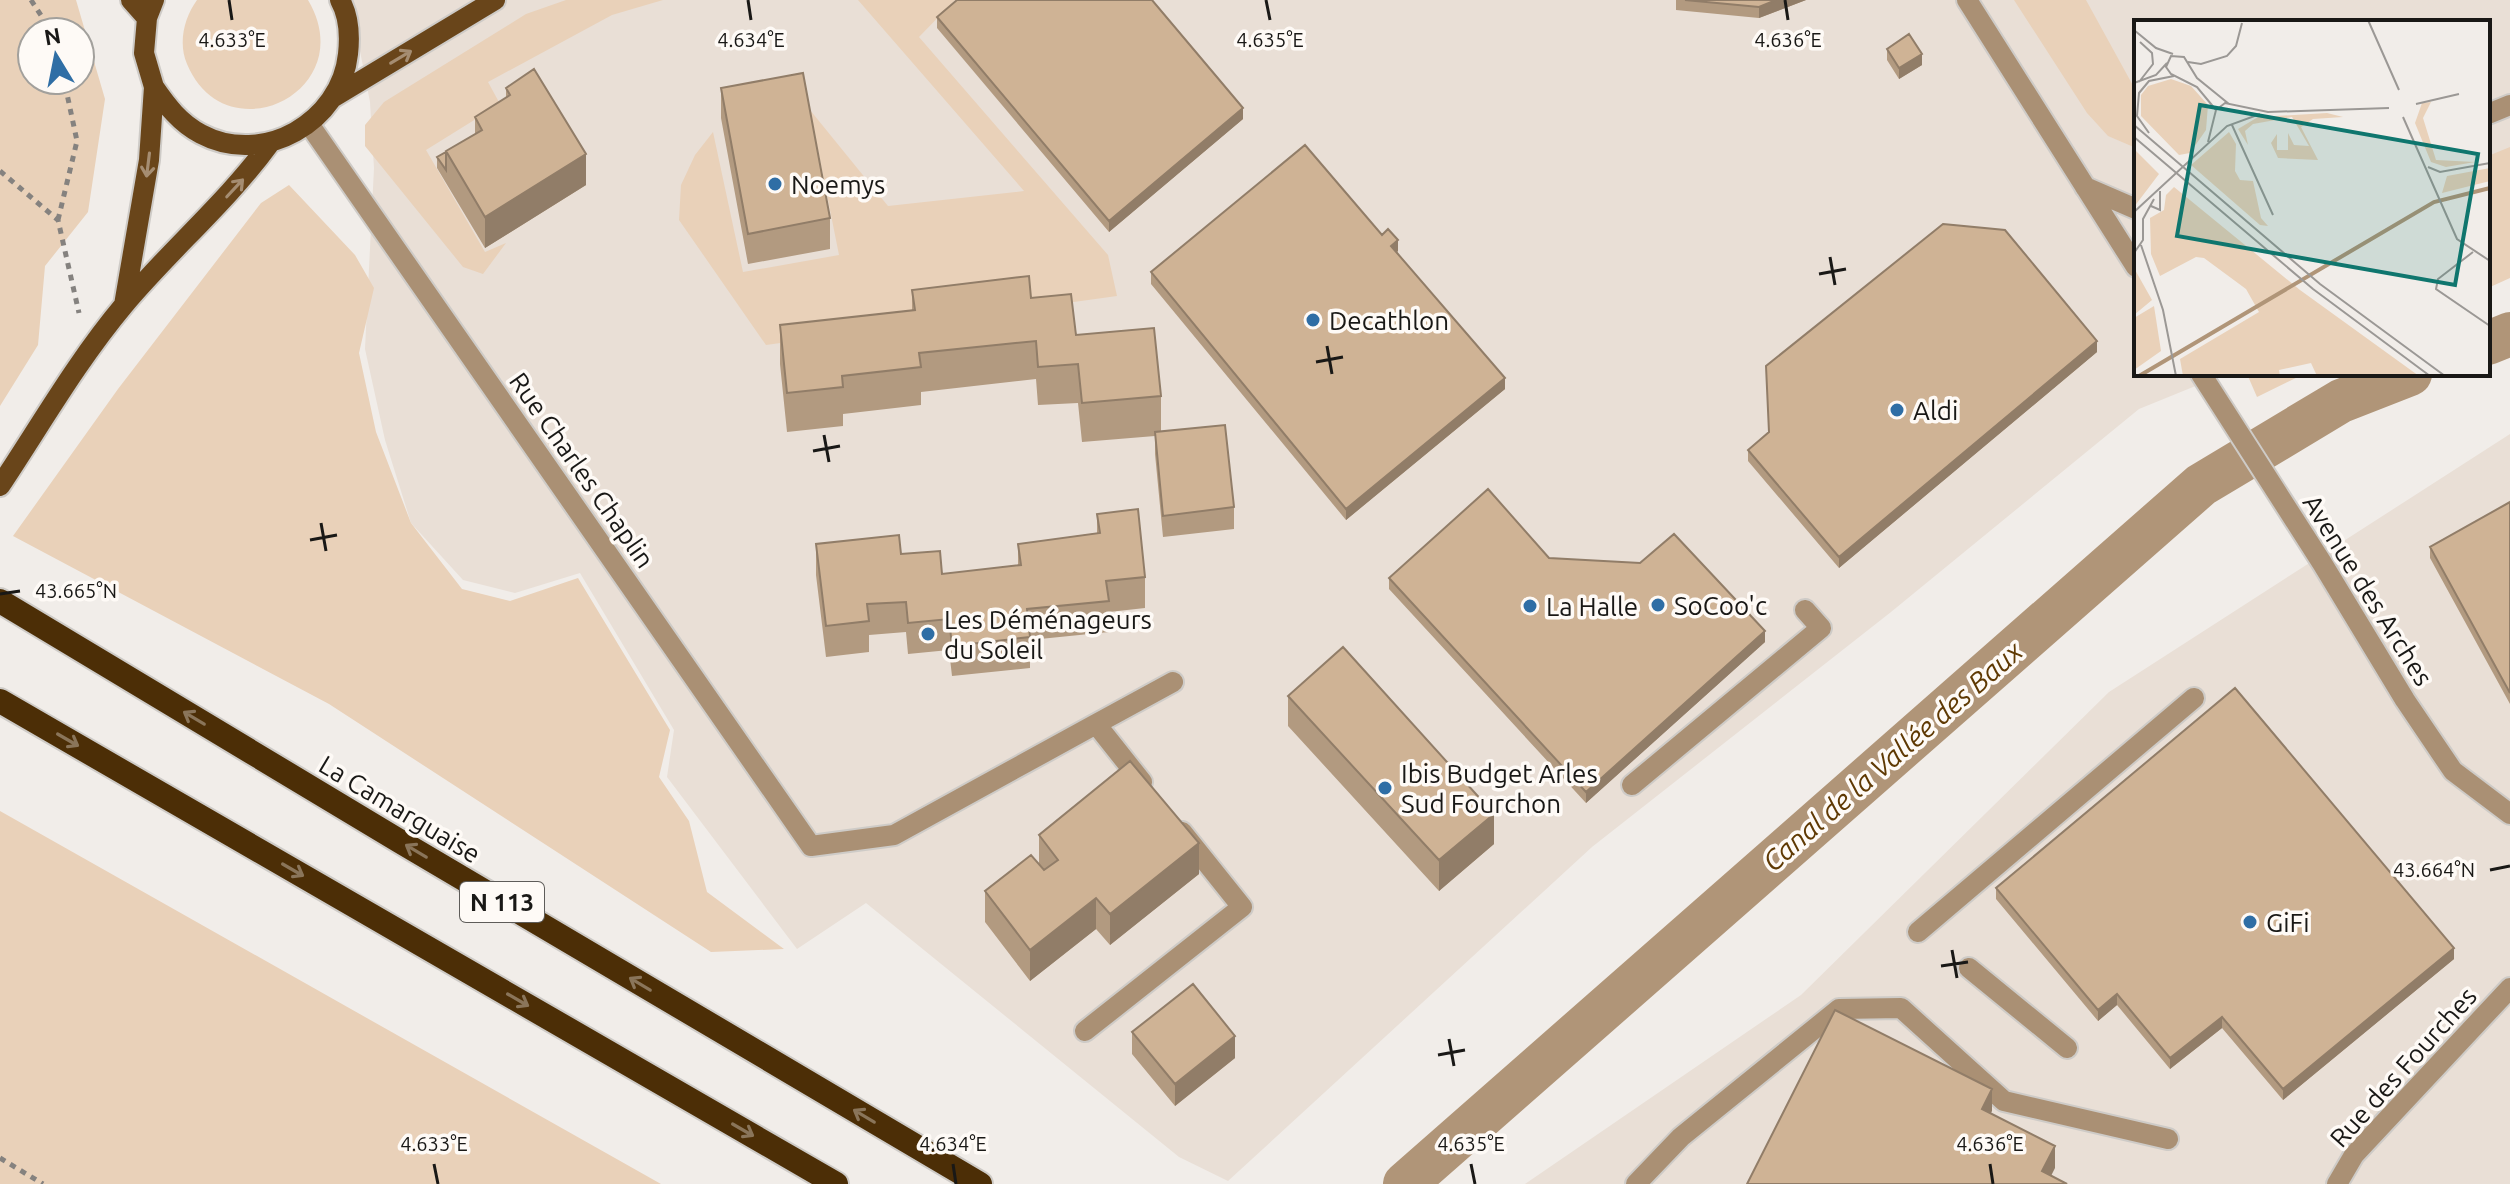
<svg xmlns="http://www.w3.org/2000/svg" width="2510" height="1184" viewBox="0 0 2510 1184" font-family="Ubuntu,sans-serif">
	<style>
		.built { fill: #e9dfd6 }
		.green { fill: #e9d1b9; fill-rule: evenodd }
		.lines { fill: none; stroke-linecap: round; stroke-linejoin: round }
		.canal { stroke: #b09578; stroke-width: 44 }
		.minor-casing { stroke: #cecbc7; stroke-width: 24 }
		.major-casing { stroke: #cecbc7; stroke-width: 24 }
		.highway-casing { stroke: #cecbc7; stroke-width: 28 }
		.path { stroke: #85827f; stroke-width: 5; stroke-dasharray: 6 6; stroke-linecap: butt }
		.minor { stroke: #aa9074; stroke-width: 20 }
		.major { stroke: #69451a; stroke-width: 20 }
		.highway { stroke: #4c2e06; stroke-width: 24 }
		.wall { fill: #b29a80 }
		.shaded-wall { fill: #917d68 }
		.building { fill: #cfb395; stroke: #917d68; stroke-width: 2 }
		.oneway { stroke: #a58d72 }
		.oneway2 { stroke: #8a755a }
		.ticks { fill: none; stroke: #191816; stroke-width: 3 }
		.poi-dot { fill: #2f6ea5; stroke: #fefaf6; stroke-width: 3 }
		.labels { text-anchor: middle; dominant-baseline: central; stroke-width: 7; stroke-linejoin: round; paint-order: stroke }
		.shield { fill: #fefaf6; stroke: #5e5c59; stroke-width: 2 }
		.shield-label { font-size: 24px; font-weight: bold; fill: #191816 }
		.poi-label { font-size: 26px; fill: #191816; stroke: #fefaf6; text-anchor: start }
		.street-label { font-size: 26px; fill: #191816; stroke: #fefaf6 }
		.water-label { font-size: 28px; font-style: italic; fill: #5f3903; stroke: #fefaf6 }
		.inset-river { fill: none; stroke: #b09578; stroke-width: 4 }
		.inset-road { fill: none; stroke: #9b9895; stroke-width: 2 }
		.view { fill: #0f766e; fill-opacity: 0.15; stroke: #0f766e; stroke-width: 4 }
		.inset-edge { fill: none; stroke: #191816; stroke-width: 4 }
		.ticks-label { font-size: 20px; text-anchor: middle; fill: #191816; stroke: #fefaf6; stroke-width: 7; stroke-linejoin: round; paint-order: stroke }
	</style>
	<rect width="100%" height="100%" fill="#f1ede9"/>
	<path class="built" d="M350,0H2510V252L2488,262V22H2136V374H2225L2139,409L1891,612L1592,847L1228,1181L1179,1157L866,903L797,949L667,777L674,730L580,573L515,593L463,580L411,523L385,440L365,349L374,168L370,102Z
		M2510,434V1184H1525L1801,995L2109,692Z"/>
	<path class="green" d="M0,0H76L105,99L88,212L45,266L38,345L0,406ZM32,32H80V80H32Z
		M197,0H308C362,91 226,157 187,64C178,43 184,18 197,0Z
		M566,0H663L612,15L488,82L500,104L426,150L485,252L506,243L483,274L463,267L365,146V125L384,102L526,14Z
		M858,0H955L919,37L1108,255L1117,296L766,345L679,220L681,185L695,155L713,132L743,272L839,255L810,110L888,206L1024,191Z
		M2014,0H2086L2136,91V148L2108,136L2087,113Z
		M2510,147V278L2488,288V156Z
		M289,185L355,255L374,288L359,353L376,432L411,523L462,589L510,601L578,578L670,730L659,777L689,821L707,892L784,949L711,952L329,704L13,536L118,389L261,203Z
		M2247,374H2304L2257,397Z
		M0,811L661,1184H0Z"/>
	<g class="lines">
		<path class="canal" d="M2488,343L2510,334
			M1405,1184L2201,485L2341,401L2410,374"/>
		<defs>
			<path id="minor" d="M1967,0L2136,267
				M2488,114L2510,105
				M309,124L811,846L894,835L1096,724L1142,782
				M2085,187L2136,209
				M2201,374L2322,563L2405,700L2453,771L2510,814
				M1096,724L1173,682
				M1632,785L1821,628L1805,610
				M1918,932L2194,698
				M1969,968L2067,1048
				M1085,1031L1242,907L1182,832
				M1636,1184L1681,1137L1839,1009L1901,1008L2004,1101L2168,1139
				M2337,1184L2354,1155L2510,988"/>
			<path id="major" d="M131,0L147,18
				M154,87C167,106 180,123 201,134C263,167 341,122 348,54C350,36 349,16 340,0
				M334,97L495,0
				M124,305L149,160L154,87L144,53L147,18L154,0
				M0,486C40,426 77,361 124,305C171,249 227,202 270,143"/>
			<path id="highway" d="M0,601L401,842L980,1184
				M0,701L836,1184"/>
		</defs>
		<use href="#minor" class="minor-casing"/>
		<use href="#major" class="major-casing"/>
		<use href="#highway" class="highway-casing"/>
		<path class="path" d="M31,0L52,32
			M0,171L58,220L79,313
			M58,220L77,141L64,80
			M0,1158L43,1184"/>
		<use href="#minor" class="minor"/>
		<use href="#major" class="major"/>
		<use href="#highway" class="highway"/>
	</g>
	<path class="wall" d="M1676,0H1806L1759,18L1676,10Z
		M937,17L1243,119L1109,232L937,28Z
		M1887,49L1922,65L1899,79L1887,60Z
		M506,88L586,185L485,248L437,168V157L475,134V117L506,98Z
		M721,88L830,218V249L748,264L721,118Z
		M1382,235L1398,251L1397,252L1505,389L1346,520L1151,284V272Z
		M912,290L1031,298L1076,335L1161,396V431L1234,507V529L1163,537L1155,454V436L1082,442L1078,403L1038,405L1036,379L921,392V405L843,414V426L787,432L780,364V325L912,310Z
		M2097,352L1839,568L1748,461V450L1769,432L1766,366Z
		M2510,502V704L2430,558V547Z
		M1097,514L1145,577V608L1109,612V632L1030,640V668L952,676L949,650L908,654L906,632L869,635V652L826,657L816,575V544L942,574L1018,565V544L1097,533Z
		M1549,558L1765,642L1586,803L1389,589V578Z
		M1288,696L1494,844L1439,891L1288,726Z
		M1039,835L1199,874L1110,945L1096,929L1030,981L985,922V891L1039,864Z
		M1996,888L2454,959L2283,1100L2222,1028L2170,1069L2117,1005L2098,1021L1996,899Z
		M1132,1032L1235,1058L1175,1106L1132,1054Z"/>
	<path class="shaded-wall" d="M1776,0H1806L1759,18V7Z
		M1922,54V65L1899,79V68Z
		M1243,108V119L1109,232V221Z
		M586,154V185L485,248V217Z
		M1398,240V251L1391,257V246Z
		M2097,341V352L1839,568V557Z
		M1505,378V389L1346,520V509Z
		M1765,631V642L1586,803V792Z
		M1494,814V844L1439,891V860Z
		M1199,843V874L1110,945V914Z
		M1096,898V929L1030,981V950Z
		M2454,948V959L2283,1100V1089Z
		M2117,994V1005L2098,1021V1010Z
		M2222,1017V1028L2170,1069V1058Z
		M1235,1036V1058L1175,1106V1084Z
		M1992,1089V1111L1982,1131V1109Z
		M2055,1146V1168L2047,1184L2042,1171Z"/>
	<path class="building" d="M957,0H1152L1243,108L1109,221L937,17Z
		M1685,0H1776L1759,7Z
		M1909,34L1922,54L1899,68L1887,49Z
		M534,69L586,154L485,217L446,151L482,130L475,117L510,95L506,88Z
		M803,73L830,218L748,234L721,88Z
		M1305,145L1382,235L1388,229L1398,240L1391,246L1505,378L1346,509L1151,272Z
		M446,152V170L437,157Z
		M1943,224L2005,230L2097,341L1839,557L1748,450L1769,432L1766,366Z
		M1029,276L1031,298L1071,294L1076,335L1154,328L1161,396L1082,403L1078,364L1038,367L1036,341L919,353L921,367L842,376L843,387L787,393L780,325L915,310L912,290Z
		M1225,425L1234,507L1163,516L1155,432Z
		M1488,489L1549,558L1640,563L1674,534L1765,631L1586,792L1389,578Z
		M2510,502V693L2430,547Z
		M1138,509L1145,577L1106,581L1109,601L1027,609L1030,637L952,646L949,619L908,623L906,602L867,604L869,621L826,626L816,544L899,535L901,554L940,551L942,574L1021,565L1018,544L1100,533L1097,514Z
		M1343,647L1494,814L1439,860L1288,696Z
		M2235,688L2454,948L2283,1089L2222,1017L2170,1058L2117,994L2098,1010L1996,888Z
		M1130,761L1199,843L1110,914L1096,898L1030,950L985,891L1031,855L1044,870L1058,860L1039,835Z
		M1193,984L1235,1036L1175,1084L1132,1032Z
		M1835,1010L1992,1089L1982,1109L2055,1146L2042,1171L2067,1184H1747Z"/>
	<defs><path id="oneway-shaft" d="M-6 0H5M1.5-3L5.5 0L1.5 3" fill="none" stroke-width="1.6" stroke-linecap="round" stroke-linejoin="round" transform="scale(2)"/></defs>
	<g class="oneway">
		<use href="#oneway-shaft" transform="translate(401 57) rotate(-31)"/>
		<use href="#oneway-shaft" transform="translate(148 165) rotate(97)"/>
		<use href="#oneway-shaft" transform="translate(235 188) rotate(-47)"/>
	</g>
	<g class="oneway2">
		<use href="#oneway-shaft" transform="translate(194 718) rotate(-149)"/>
		<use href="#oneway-shaft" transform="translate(68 740) rotate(30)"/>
		<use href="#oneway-shaft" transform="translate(416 851) rotate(-149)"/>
		<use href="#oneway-shaft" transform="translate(293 870) rotate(30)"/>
		<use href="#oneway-shaft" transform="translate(640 984) rotate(-149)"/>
		<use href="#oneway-shaft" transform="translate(518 1000) rotate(30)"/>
		<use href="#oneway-shaft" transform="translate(864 1116) rotate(-149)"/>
		<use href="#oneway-shaft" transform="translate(743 1130) rotate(30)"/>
	</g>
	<path class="ticks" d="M229,0L232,20M748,0L751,20M1266,0L1270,20M1785,0L1788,20M1830,257L1835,285M1819,274L1846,269M1327,346L1332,374M1316,362L1343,357M824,435L829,462M813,451L840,446M321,523L326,551M310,540L337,535M0,594L20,591M2490,870L2510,866M1952,950L1957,978M1941,966L1968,962M1449,1039L1454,1066M1438,1055L1465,1050M434,1164L438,1184M953,1164L956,1184M1471,1164L1475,1184M1990,1164L1993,1184"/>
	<g class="poi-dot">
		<circle cx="775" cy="184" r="8"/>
		<circle cx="1313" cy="320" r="8"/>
		<circle cx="1897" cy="410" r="8"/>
		<circle cx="1658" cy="605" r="8"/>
		<circle cx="1530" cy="606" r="8"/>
		<circle cx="928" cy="634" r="8"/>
		<circle cx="1385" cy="788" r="8"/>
		<circle cx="2250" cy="922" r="8"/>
	</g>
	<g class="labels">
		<rect class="shield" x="460" y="882" width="84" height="40" rx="6"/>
		<g class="shield-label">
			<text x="502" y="902">N 113</text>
		</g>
		<g class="poi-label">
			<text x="791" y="184">Noemys</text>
			<text x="1329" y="320">Decathlon</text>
			<text x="1913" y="410">Aldi</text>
			<text x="1674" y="605">SoCoo'c</text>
			<text x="1546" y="606">La Halle</text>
			<text x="944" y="619">Les Déménageurs<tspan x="944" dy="30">du Soleil</tspan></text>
			<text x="1401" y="773">Ibis Budget Arles<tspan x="1401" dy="30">Sud Fourchon</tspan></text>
			<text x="2266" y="922">GiFi</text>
		</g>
		<g class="street-label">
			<text transform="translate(582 470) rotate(55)">Rue Charles Chaplin</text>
			<text transform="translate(2368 590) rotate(58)">Avenue des Arches</text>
			<text transform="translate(400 809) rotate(31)">La Camarguaise</text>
			<text transform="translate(2403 1067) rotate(-48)">Rue des Fourches</text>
		</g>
		<g class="water-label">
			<text transform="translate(1892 756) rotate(-41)">Canal de la Vallée des Baux</text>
		</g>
	</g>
	<g transform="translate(2134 20)">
		<rect width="356" height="356" fill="#f1ede9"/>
		<path d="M37,59L57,66L74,85L72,110L56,133L45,135L7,96V75L14,66ZM297,82L289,98L302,140L341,142L312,147L297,142L281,103L288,83ZM193,93L209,97L179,99L167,107L184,140L144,138L137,123L143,114V130H154V113L160,125L175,126L158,97L119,104L111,111L114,125L104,109L124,97ZM95,112L102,124L101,151L106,160L119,161L127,198L134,206L126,205L57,145ZM0,129L25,154L0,187ZM356,148V161L308,173L313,156ZM40,167L166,270L285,356H183L177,343L145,350L146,356H49L46,339L125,292L112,269L70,238L62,237L26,256L17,234L16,198L30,190L32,175ZM0,248L18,280L0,295ZM20,286L27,331L0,350V298Z" fill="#e9d1b9"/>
		<path class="inset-river" d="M5,356L300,182L356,168"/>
		<path class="inset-road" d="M234,0L265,70M0,10L22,28L39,34M54,42L67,44L93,36L102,26L108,3M5,62L19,44L18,33L6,22M0,63L22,55L33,43M282,84L325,74M82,90L63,67L37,54L32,47L37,36L50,37L63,58L95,84M269,97L323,219L356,241M0,105L186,264L311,356M98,105L139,195M15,113L3,96L5,73L15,61L40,56M0,117L179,269L296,356M74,122L82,90L91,83L134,92L255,88M294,147L306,152L356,143M17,186L26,190V171M0,192L93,106L126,94M7,225L29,290L42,356M339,232L304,259L302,269L356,306M0,233L9,220V199L20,179"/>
		<path class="view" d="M66,85L344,134L321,265L43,216Z"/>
		<rect width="356" height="356" class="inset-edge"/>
	</g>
	<g class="ticks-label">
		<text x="232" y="47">4.633°E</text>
		<text x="751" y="47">4.634°E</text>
		<text x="1270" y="47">4.635°E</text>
		<text x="1788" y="47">4.636°E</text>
		<text x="76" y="598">43.665°N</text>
		<text x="2434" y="877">43.664°N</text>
		<text x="434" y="1151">4.633°E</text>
		<text x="953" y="1151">4.634°E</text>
		<text x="1471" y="1151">4.635°E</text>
		<text x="1990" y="1151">4.636°E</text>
	</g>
	<g transform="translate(56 56) rotate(350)"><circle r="38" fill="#fefaf6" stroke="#a2a09c" stroke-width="2"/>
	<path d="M0-6L14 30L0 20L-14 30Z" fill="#2f6ea5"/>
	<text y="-12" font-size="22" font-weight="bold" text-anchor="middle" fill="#191816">N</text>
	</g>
</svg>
